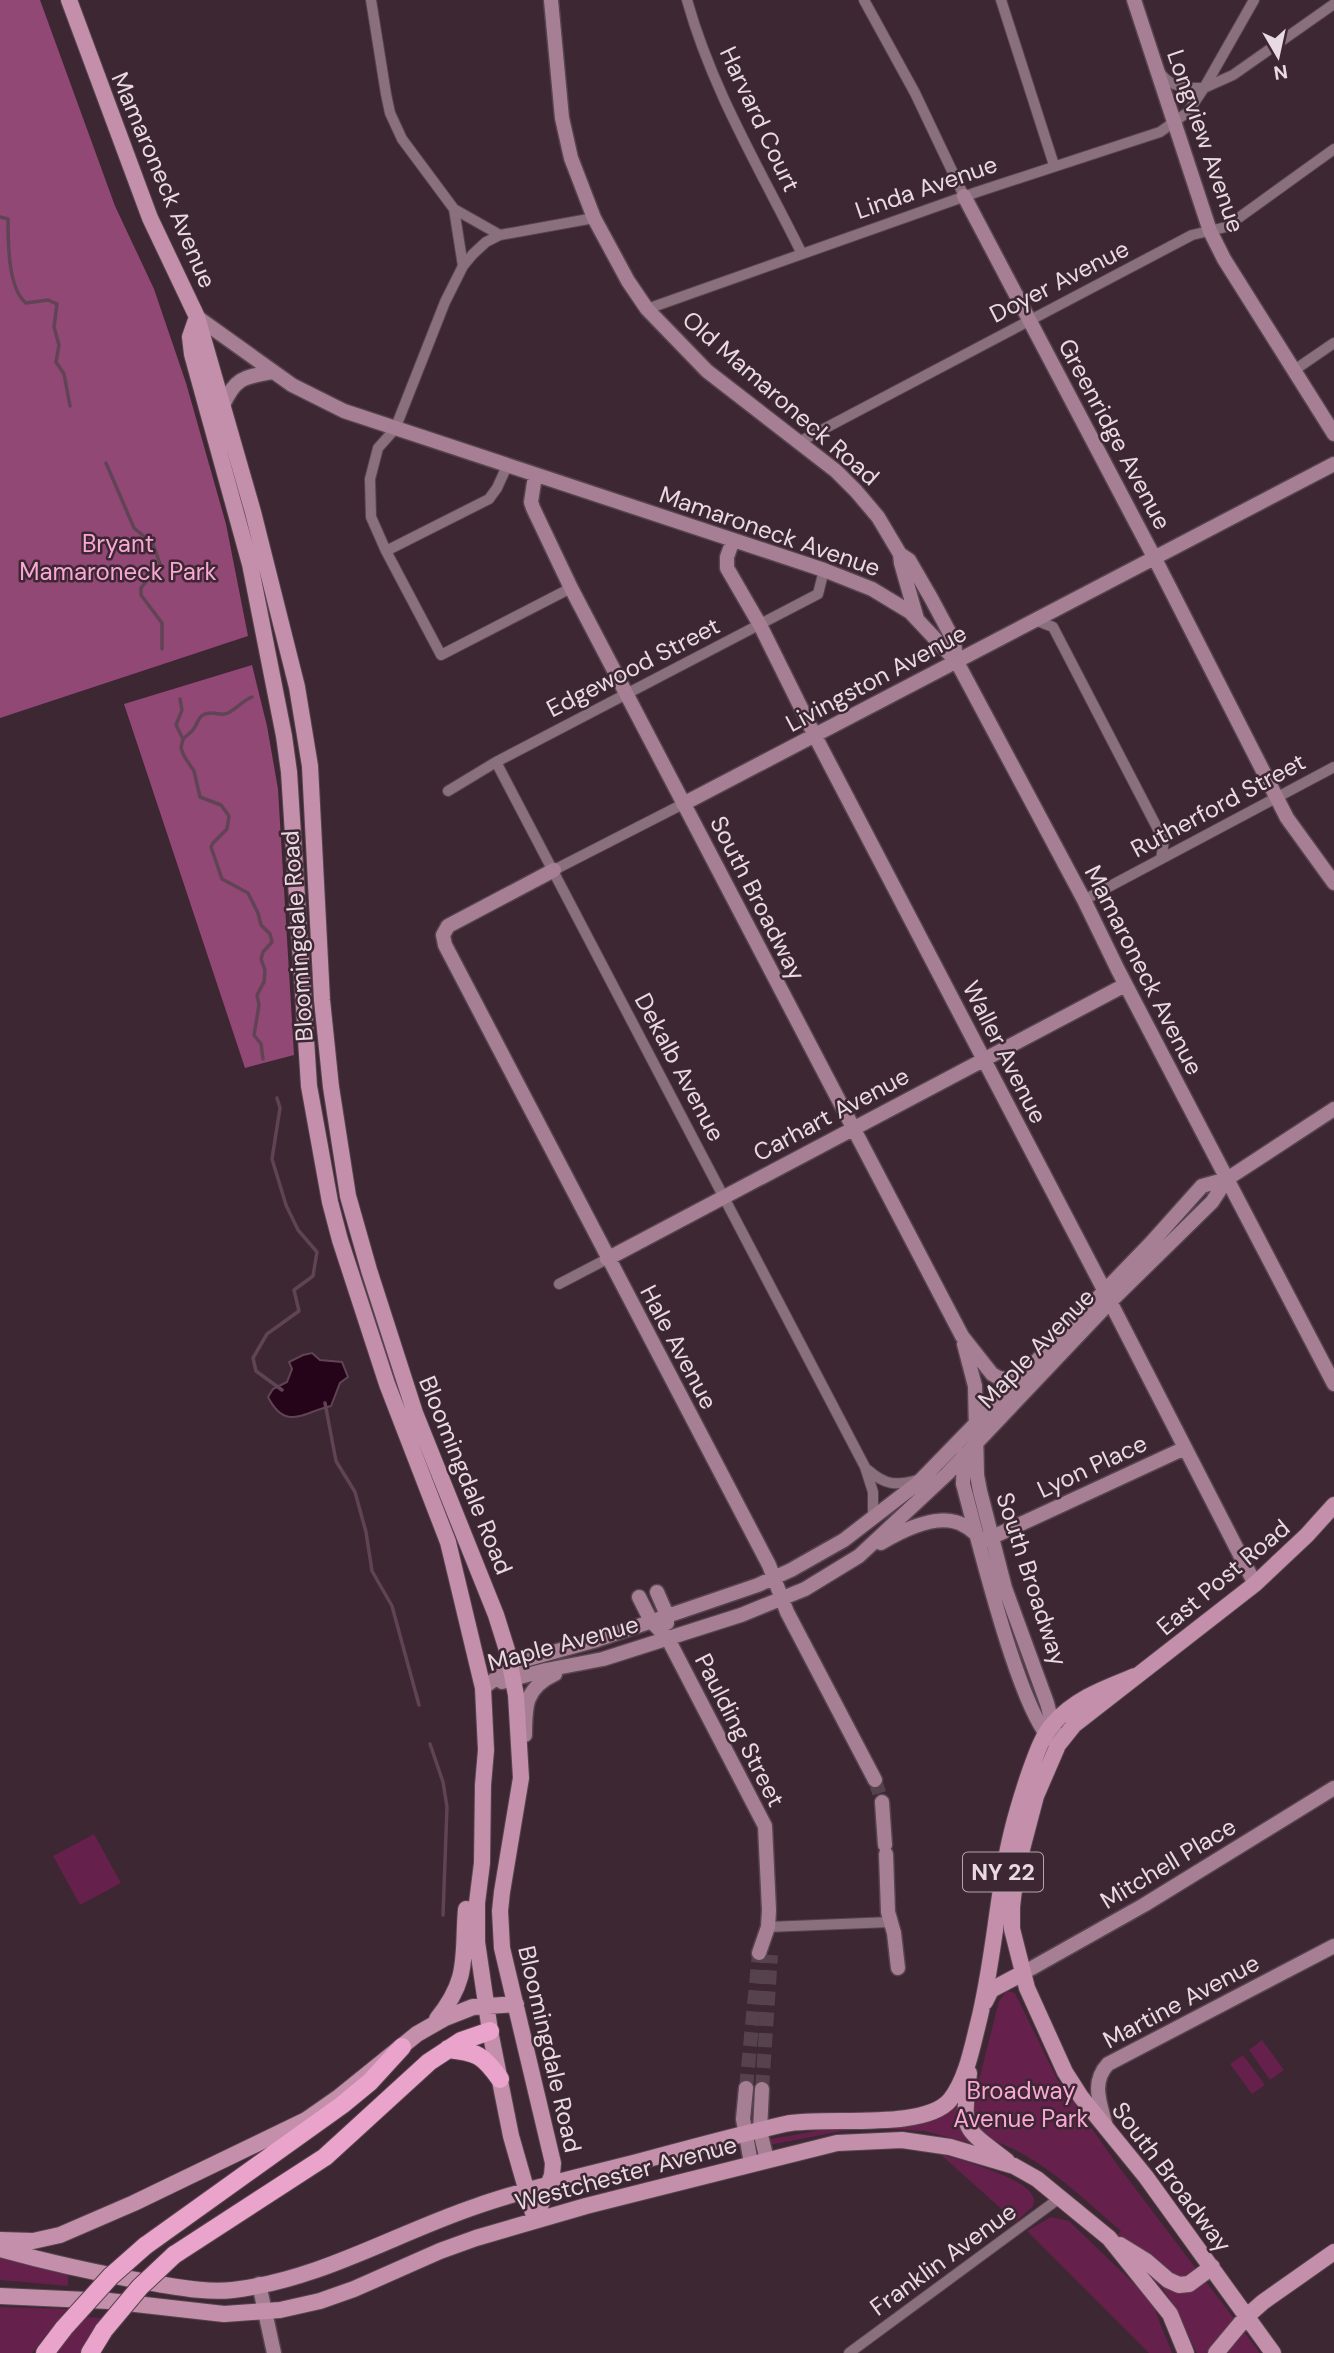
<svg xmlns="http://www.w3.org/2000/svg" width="1334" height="2353" viewBox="0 0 1334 2353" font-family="'DM Sans',sans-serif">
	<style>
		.green { fill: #66204c }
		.forest { fill: #924875 }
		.water { fill: #250319; stroke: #604455; stroke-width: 2 }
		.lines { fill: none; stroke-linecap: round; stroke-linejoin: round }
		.stream { stroke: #604455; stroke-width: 3.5 }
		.secondary-tunnel { stroke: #56424d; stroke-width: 14; stroke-dasharray: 14 7; stroke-linecap: butt }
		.street-casing { stroke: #56444e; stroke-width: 12 }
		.secondary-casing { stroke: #56444e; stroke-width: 17 }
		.primary-casing { stroke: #56444e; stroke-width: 18 }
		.highway-casing { stroke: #56444e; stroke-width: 20 }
		.street { stroke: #8a707d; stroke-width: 10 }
		.secondary { stroke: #a77f94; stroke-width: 14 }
		.primary { stroke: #c48fab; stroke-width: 16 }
		.highway { stroke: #eaa3ca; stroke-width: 18 }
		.highway-bridge-casing { stroke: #56444e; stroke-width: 20; stroke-linecap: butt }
		.highway-bridge { stroke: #eaa3ca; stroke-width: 18 }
		.labels { text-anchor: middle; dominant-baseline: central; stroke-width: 5; stroke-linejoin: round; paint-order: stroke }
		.shield { fill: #3c2733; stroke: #b5a4ad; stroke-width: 2 }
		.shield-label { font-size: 23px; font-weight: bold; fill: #e9dae1 }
		.street-label { font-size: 24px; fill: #e9dae1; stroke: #3c2733 }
		.park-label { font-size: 24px; fill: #fba7d6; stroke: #3c2733 }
	</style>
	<rect width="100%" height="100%" fill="#3c2733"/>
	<path class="green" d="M94,1834L121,1883L80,1905L53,1856Z
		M1007,1991L1015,1993L1057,2079L1119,2167L1260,2353H1197L1174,2305L1163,2289L1111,2241L1121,2231C1080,2196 1040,2155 988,2139L975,2144L924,2131L875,2128L842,2131L769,2145L768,2141L771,2139L838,2127L923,2122L945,2115L957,2101L973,2104L999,2001Z
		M1262,2040L1284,2070L1270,2080L1249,2050Z
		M1243,2055L1265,2085L1252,2094L1230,2064Z
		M940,2154C960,2160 1024,2177 1032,2195C1035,2200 1034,2202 1033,2206L1016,2222Z
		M1051,2217L1069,2221L1151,2300L1172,2353H1149L1027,2231Z
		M0,2257L68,2272V2286L0,2280Z
		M0,2307L67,2309L32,2353H0Z
		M84,2317L103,2318L82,2353H55Z"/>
	<path class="forest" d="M0,0H40L115,206L154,289L186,383L226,524L248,636L0,718Z
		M252,665L267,726L278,789L294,1055L245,1068L124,704Z"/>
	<path class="water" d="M312,1353L320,1360L342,1362L348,1377L340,1383L331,1406C303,1412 286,1432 268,1397L273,1389L287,1382L292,1369L289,1362L303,1355Z"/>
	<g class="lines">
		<path class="stream" d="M0,217L8,219C8,242 8,289 26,303L48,300L57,304L54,327L59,345L56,362L64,374L70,406
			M106,463L134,528L153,544L160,564L141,588V595L162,623V649
			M180,699L182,710L176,725L183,739L181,748L184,756L194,771L200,797L221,805L229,816L227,829L213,843L211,847L222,879L248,893L258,913L261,925L270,934L272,942L263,952L261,959L265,970L264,982L257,995L259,1005L254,1035L261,1044L263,1059
			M183,739C186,736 189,734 192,731C199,724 197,713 211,713C219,713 221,716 228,713C238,708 242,701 252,697
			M277,1098L280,1108L272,1159L286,1205L298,1230L317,1252L313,1276L294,1290L299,1311L267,1334L253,1358L256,1371L282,1390
			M325,1403L336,1461L355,1492L366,1532L372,1571L392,1606L419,1705
			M430,1744L443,1782L447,1807L443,1915"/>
		<path class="secondary-tunnel" d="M875,1780L882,1802
			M746,2088L759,1953
			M762,2089L771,1955"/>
		<defs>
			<path id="street" d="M371,0L386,94L390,113L402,139L454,209L500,235
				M687,0C712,90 760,169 801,252
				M864,0L915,93L964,196
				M1001,0L1054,165
				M1161,74C1172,88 1187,88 1204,88L1254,0
				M454,209L463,266
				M647,309L977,192L1160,132L1188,112L1204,88L1233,75L1334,4
				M1293,371L1334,343
				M797,443L1192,235L1226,227L1334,149
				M386,551L489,499L497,488L507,466
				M571,588L441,655L386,551L371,517L370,479L378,448L395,429L445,302L463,266L473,254L486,242L500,235L594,218
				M1035,620L1053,627L1164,841L1161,859
				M496,762L865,1467L873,1492V1519
				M448,791L496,762L818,594L824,570
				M554,870L683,804
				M1084,900L1334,767
				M559,1284L607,1259
				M868,1470C885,1485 896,1486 917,1480
				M768,1927L891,1922
				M849,2353L1061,2197"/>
			<path id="secondary" d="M551,0L562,118L571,158L594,218L628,281L647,309L707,371L836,471L856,491L878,517L900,554L909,560L931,598L954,641L956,660
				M1134,0L1210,231L1224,259L1334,434
				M964,196L1154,557L1287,818L1334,883
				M197,317L292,385L344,411L824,570L872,589L910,612L957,662L1084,900L1118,970L1334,1384
				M223,405C236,377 244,377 273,372
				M535,476L531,502L533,508L571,588L962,1336L992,1374L999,1378L1016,1381
				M733,540L727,557V568L760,625L815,736L1100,1282L1255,1584
				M900,554L901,563L917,619
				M683,804L1334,464
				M554,870L448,926L443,935L445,945L769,1565L787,1612L875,1780
				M607,1259L1125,985
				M964,1344L975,1386L977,1475L980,1491L1005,1588L1047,1703L1058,1745
				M964,1455L963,1484C976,1531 1020,1715 1052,1740
				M986,1540L1185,1448
				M881,1543C903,1530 941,1511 965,1526C970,1528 974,1533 978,1536
				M657,1592L667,1615V1623
				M639,1597L651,1621L668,1639L765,1826L769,1910L768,1927L759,1953
				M502,1682L546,1670L603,1659L741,1615L805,1589L859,1556L947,1474L1110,1302L1212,1202L1227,1179
				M483,1688L510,1668L528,1659L597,1640L758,1585L791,1570L844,1540L918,1483L1151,1243L1202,1186L1227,1179L1334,1109
				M525,1735C525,1706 525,1688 555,1674
				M882,1802L885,1845
				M886,1854L888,1912L894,1933L898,1968
				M1023,1973L1144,1905L1334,1788
				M746,2088L743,2119L751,2163
				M762,2089L760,2131L767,2160
				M1106,2127C1101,2105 1090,2083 1108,2064L1334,1946
				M259,2284L274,2353"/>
			<path id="primary" d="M69,0L150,218L197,317L253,512L297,687L310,766L322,1000L331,1087L348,1196L369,1270L415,1413L496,1615L507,1650L516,1695L521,1778L502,1892L500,1911L502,1948L553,2163L552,2175L535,2220
				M197,317L190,337L192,354L250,564L284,736L289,772L309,1086L330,1202L340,1240L387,1384L448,1542L483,1688L486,1750L483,1785L482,1863L477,1903V1942L490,2031L511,2136L535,2220
				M985,2002L991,1990L1023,1973
				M437,2019C470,1978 462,1957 466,1909
				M969,2073C963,2132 960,2125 1007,2161
				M0,2240L33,2241L60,2235L134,2203L306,2120L339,2097L417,2034L445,2018L473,2007L516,2004
				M1120,2245L1146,2261L1168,2280L1179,2285L1189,2284L1212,2267
				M0,2249C50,2263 101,2274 152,2283C178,2287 206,2293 233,2290C322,2279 394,2234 477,2206C531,2187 587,2175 641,2161C689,2148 737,2135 785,2124C826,2116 924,2131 950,2100C966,2080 972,2048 978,2024C991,1973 995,1922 1004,1871C1009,1837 1019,1803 1030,1771C1036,1755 1042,1736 1053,1724C1074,1699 1105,1688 1135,1676
				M0,2296L109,2301L224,2314L280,2310L320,2301L354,2289L440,2251L476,2238L586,2206L837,2143L902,2140L950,2147L1014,2166L1037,2179L1109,2238L1170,2314L1186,2353
				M1216,2353L1246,2317L1263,2302L1334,2252
				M1273,2353L1146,2177L1081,2097L1065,2072L1027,1988L1012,1929V1907L1016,1872L1036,1796L1058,1745L1074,1725L1255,1584L1307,1535L1334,1505"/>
			<path id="highway" d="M448,2049C477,2052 483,2055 500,2079
				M145,2246L342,2105L370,2082L402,2047
				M174,2255L325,2157L429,2062L461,2041L490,2031
				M45,2353L64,2328
				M90,2353L104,2330"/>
		</defs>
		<use href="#street" class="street-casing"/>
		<use href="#secondary" class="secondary-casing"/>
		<use href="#primary" class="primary-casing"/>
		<use href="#highway" class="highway-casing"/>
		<use href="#street" class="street"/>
		<use href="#secondary" class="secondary"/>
		<use href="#primary" class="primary"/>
		<use href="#highway" class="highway"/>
		<defs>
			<path id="highway-bridge" d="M64,2328L111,2276L145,2246
				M104,2330L140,2287L174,2255"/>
		</defs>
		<use href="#highway-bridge" class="highway-bridge-casing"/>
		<use href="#highway-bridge" class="highway-bridge"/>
	</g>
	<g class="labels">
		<rect class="shield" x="963" y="1852.5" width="80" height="39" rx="5"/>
		<g class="shield-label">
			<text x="1003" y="1872">NY 22</text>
		</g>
		<g class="street-label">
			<text transform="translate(760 119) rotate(65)">Harvard Court</text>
			<text transform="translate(1206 141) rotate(71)">Longview Avenue</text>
			<text transform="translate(164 180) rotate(67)">Mamaroneck Avenue</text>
			<text transform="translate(926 187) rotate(-19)">Linda Avenue</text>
			<text transform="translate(1059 281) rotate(-27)">Doyer Avenue</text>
			<text transform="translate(781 398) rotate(41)">Old Mamaroneck Road</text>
			<text transform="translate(1115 434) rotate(62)">Greenridge Avenue</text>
			<text transform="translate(770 531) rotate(19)">Mamaroneck Avenue</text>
			<text transform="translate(633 667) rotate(-27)">Edgewood Street</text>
			<text transform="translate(876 678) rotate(-28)">Livingston Avenue</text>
			<text transform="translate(1218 805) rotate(-28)">Rutherford Street</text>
			<text transform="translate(758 898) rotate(63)">South Broadway</text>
			<text transform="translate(297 936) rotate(-94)">Bloomingdale Road</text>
			<text transform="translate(1144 970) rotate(63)">Mamaroneck Avenue</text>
			<text transform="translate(1005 1052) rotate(63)">Waller Avenue</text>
			<text transform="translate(680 1067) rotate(62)">Dekalb Avenue</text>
			<text transform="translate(831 1114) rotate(-28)">Carhart Avenue</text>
			<text transform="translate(679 1347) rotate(62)">Hale Avenue</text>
			<text transform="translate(1036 1348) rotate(-46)">Maple Avenue</text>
			<text transform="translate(1092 1466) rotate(-25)">Lyon Place</text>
			<text transform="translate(466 1475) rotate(68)">Bloomingdale Road</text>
			<text transform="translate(1223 1577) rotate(-40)">East Post Road</text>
			<text transform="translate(1032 1579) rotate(72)">South Broadway</text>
			<text transform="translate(563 1643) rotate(-15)">Maple Avenue</text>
			<text transform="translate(740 1730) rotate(63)">Paulding Street</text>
			<text transform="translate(1168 1863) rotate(-31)">Mitchell Place</text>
			<text transform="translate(1181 2001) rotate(-28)">Martine Avenue</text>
			<text transform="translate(550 2049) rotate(77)">Bloomingdale Road</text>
			<text transform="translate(626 2173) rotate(-15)">Westchester Avenue</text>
			<text transform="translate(1172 2177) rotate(53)">South Broadway</text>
			<text transform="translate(943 2259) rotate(-36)">Franklin Avenue</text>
		</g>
		<g class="park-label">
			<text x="118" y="543">Bryant<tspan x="118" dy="28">Mamaroneck Park</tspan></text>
			<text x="1021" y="2090">Broadway<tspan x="1021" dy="28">Avenue Park</tspan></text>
		</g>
	</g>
	<g transform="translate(1278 56) rotate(171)" stroke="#3c2733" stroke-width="5" paint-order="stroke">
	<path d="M0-5L12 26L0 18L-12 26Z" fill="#e9dae1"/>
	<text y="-10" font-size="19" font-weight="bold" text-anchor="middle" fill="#e9dae1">N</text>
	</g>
</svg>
